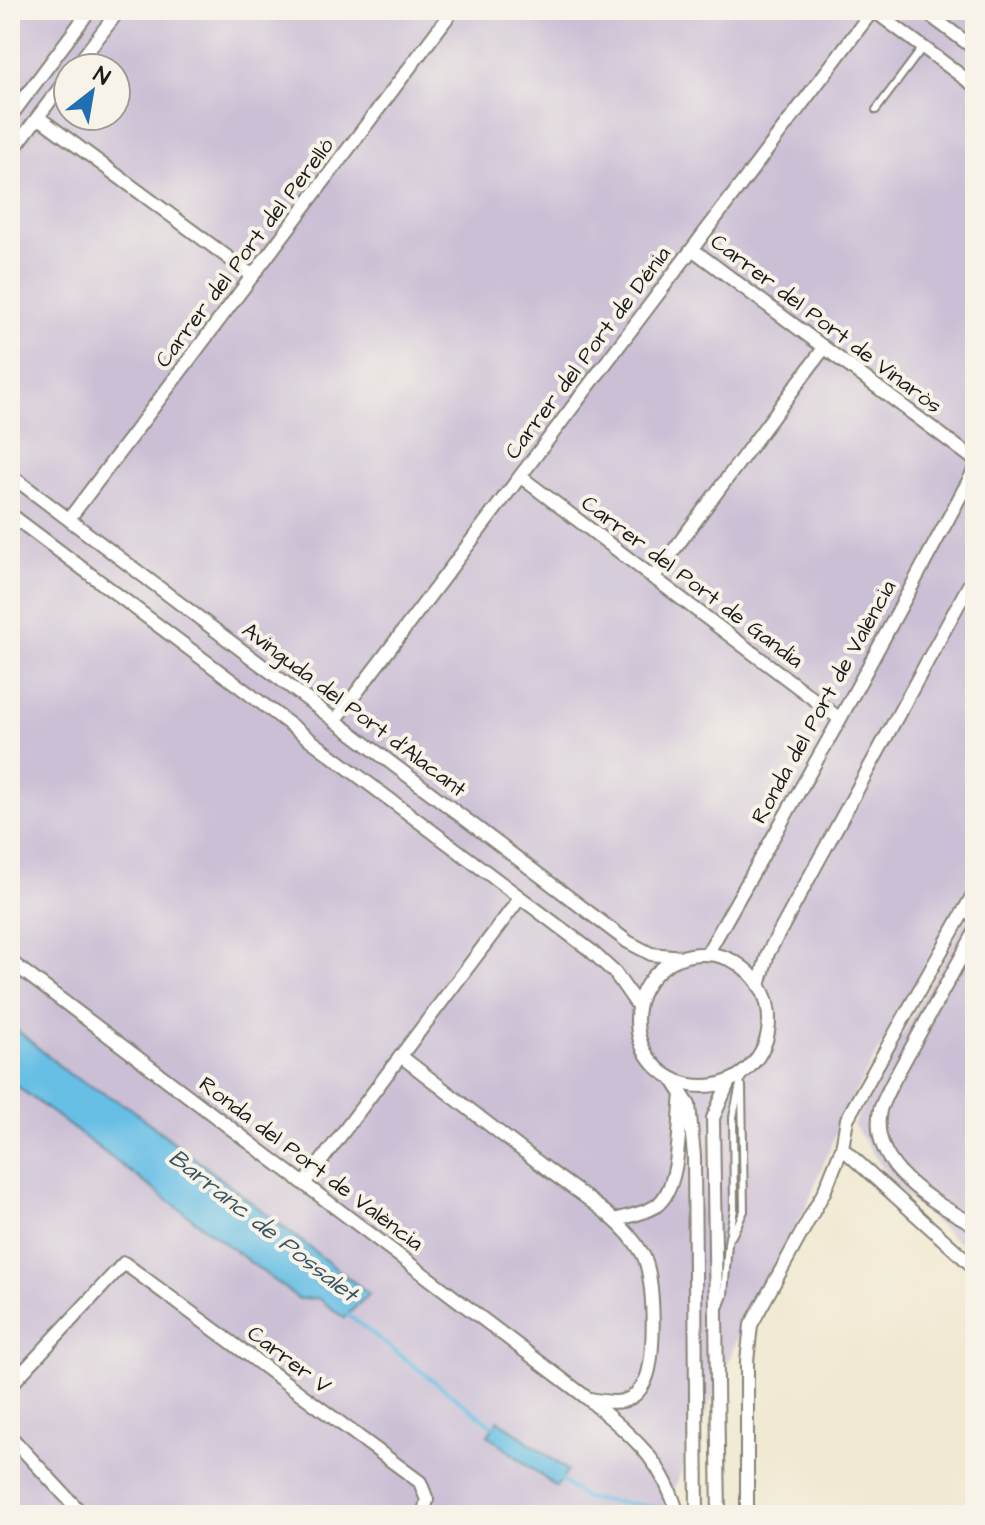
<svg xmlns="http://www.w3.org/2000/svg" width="985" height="1525" viewBox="0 0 985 1525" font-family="'Architects Daughter',sans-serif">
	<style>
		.industrial { fill: #cbbfd5; fill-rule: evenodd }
		.water { fill: #68bfe5; stroke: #426e80; stroke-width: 2 }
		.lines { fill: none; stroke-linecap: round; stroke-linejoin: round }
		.stream { stroke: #68bfe5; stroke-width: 4 }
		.lane-casing { stroke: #868276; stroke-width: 10 }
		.street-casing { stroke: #868276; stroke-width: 16 }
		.lane { stroke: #fff; stroke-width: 6 }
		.street { stroke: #fff; stroke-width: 12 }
		.labels { text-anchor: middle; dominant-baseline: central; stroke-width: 8; stroke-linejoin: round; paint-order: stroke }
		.street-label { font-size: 22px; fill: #1c1c1c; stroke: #f7f3e8 }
		.water-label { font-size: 24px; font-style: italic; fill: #375562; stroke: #f7f3e8 }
	</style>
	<rect width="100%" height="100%" fill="#f7f3e8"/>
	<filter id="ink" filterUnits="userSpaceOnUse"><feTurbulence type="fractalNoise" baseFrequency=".0125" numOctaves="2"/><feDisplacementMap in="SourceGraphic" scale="16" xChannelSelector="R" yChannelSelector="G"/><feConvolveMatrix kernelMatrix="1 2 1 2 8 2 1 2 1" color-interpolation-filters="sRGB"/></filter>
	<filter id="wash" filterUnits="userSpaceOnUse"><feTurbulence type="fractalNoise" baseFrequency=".006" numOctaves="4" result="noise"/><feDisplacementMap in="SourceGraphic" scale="32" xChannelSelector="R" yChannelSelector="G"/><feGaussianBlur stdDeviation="1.8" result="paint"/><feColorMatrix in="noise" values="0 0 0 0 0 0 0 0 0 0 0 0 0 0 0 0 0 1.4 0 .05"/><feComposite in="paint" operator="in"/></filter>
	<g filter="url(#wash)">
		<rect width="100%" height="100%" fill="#f0e8d0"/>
		<path class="industrial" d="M10,10H975V872L842,1118L806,1208L745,1321L663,1515H10ZM68,68H116V116H68Z
			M975,902V1257L896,1188L853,1124Z"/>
		<path class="water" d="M10,1024L69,1074L130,1108L369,1294L344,1318L318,1298L299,1299L10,1081Z
			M499,1420L568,1471L556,1487L488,1435Z"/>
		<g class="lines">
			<path class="stream" d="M344,1312L494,1427
				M561,1480L585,1498L672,1509
				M681,1511L709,1515"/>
		</g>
	</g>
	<g filter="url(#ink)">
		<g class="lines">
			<defs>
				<path id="lane" d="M876,110L923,47
					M732,1236L744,1211L742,1086
					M720,1306L724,1295L728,1243L734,1209L733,1117L742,1075"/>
				<path id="street" d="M873,10L975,86
					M923,10L975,49
					M75,68L119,10
					M10,117L90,10
					M38,117L253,276
					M10,154L68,77
					M692,249L975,460
					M10,475L628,942L651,954L682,957
					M521,477L840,719
					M10,514L590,950L615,973L638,1006
					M69,519L453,10
					M653,578L824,348
					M335,721L873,10
					M975,932L890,1087C887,1094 882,1103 880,1110C868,1167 935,1203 975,1225
					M707,954L840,719L975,469
					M637 1020a66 66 0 1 1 132 0a66 66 0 1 1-132 0Z
					M10,961L587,1398C631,1436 662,1457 678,1515
					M759,986L768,953L975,574
					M402,1057C450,1094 498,1132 547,1169C579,1194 621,1217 642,1253C655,1274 656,1357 646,1379C634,1406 615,1404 590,1399
					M672,1079L689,1105L694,1156L697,1515
					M842,1148L975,1268
					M304,1184L520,898
					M614,1220C628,1216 644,1214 656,1206C682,1187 678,1124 682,1095
					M10,1386L124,1263L420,1482L427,1500L423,1515
					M10,1436L83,1515
					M719,1515L713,1118L729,1081
					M747,1515V1361L751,1325L824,1192L842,1148L847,1119L975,891"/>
			</defs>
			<use href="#lane" class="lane-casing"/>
			<use href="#street" class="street-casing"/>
			<use href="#lane" class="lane"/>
			<use href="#street" class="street"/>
		</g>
	</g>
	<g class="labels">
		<g class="street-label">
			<text transform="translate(245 253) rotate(-53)">Carrer del Port del Perelló</text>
			<text transform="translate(826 324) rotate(37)">Carrer del Port de Vinaròs</text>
			<text transform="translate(588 353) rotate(-53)">Carrer del Port de Dénia</text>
			<text transform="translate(692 582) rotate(37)">Carrer del Port de Gandia</text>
			<text transform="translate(824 702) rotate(-61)">Ronda del Port de València</text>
			<text transform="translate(354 710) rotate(37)">Avinguda del Port d'Alacant</text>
			<text transform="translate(311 1164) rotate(37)">Ronda del Port de València</text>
			<text transform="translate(289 1360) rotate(37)">Carrer V</text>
		</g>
		<g class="water-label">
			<text transform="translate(263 1226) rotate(38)">Barranc de Possalet</text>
		</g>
	</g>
	<rect width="985" height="1525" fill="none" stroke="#f7f3e8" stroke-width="40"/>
	<g transform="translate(92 92) rotate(31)"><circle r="38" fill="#f7f3e8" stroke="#9f9d96" stroke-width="2"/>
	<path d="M0-6L14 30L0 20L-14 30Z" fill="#1f6fb2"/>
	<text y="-12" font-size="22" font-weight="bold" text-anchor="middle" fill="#1c1c1c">N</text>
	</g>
</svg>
